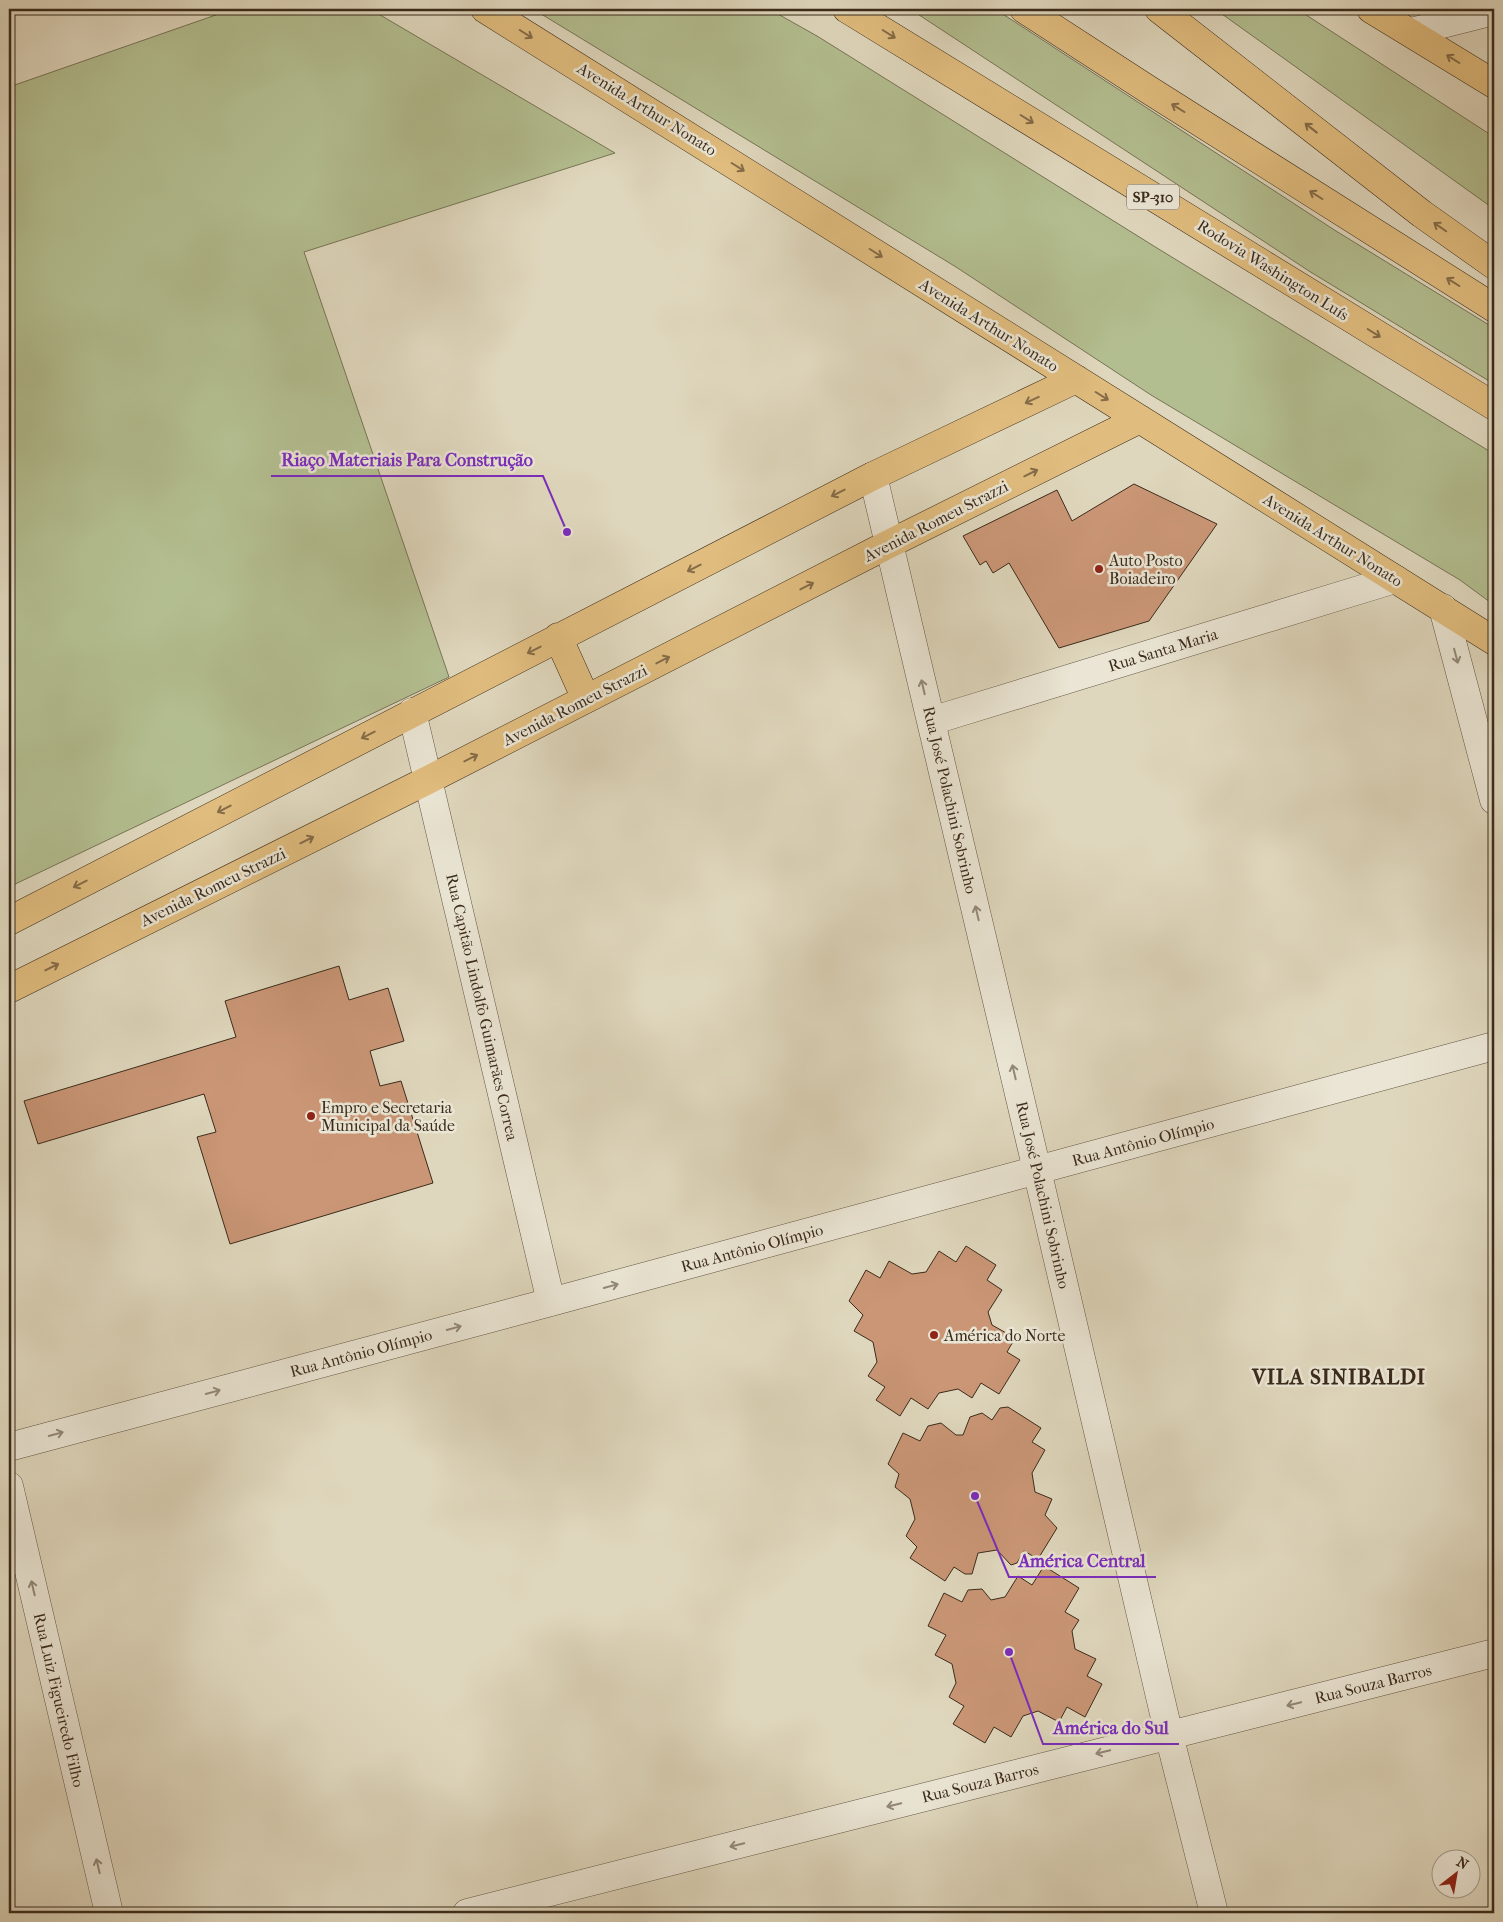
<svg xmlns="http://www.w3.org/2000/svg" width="1503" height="1922" viewBox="0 0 1503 1922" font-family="'IM FELL French Canon',serif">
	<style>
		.green { fill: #b3be90; stroke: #777456 }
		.building { fill: #ca9676; stroke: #3b2b1b }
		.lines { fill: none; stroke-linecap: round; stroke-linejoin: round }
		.minor-casing { stroke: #645644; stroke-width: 29 }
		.major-casing { stroke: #3b2b1b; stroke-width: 29 }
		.highway-casing { stroke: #3b2b1b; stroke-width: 29 }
		.minor { stroke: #eae5d4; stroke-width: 28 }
		.major { stroke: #e0bc7e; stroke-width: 28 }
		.highway { stroke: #e0bc7e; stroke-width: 28 }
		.oneway { stroke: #856c48 }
		.oneway2 { stroke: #928878 }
		.poi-dot { fill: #8f2418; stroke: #eae5d4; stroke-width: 2 }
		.labels { text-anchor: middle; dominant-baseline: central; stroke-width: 5; stroke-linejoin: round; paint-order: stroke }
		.shield { fill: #eae5d4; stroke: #706352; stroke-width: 1 }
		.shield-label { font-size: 15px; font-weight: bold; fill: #3b2b1b }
		.street-label { font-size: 16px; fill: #3b2b1b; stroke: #eae5d4 }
		.poi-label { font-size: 16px; fill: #3b2b1b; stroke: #eae5d4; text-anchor: start }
		.district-label { font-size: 21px; font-weight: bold; letter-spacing: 1px; fill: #3b2b1b; stroke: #eae5d4 }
		.leader { fill: none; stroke: #7b2cbf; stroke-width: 2 }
		.callout-dot { fill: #7b2cbf; stroke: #eae5d4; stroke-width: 2 }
		.callout-label { font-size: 18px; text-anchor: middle; font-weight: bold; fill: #7b2cbf; stroke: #eae5d4; stroke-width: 5; stroke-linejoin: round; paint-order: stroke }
	</style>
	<rect width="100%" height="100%" fill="#dfd7bd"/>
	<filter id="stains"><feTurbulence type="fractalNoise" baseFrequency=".004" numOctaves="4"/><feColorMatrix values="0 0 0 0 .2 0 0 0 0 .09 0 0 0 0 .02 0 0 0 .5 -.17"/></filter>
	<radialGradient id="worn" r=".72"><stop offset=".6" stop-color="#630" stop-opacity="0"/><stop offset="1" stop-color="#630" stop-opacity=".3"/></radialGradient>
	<path class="green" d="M233,9H370L615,153L304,252L449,677L9,887V87Z
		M533,9H769L817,36L1157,248L1494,454V605L1460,580L1151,395L956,267Z
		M910,9H995L1336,231L1494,328V384L1309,271Z
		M1215,9H1297L1494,137V209Z"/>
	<path class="building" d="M1134,484L1217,524L1149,621L1059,648L1009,563L993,573L986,561L980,565L963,536L1057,490L1072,521Z
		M339,966L349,1000L388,988L404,1041L370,1051L380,1086L401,1081L433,1183L230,1244L197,1137L216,1132L204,1094L38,1144L24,1101L236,1037L225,1001Z
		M966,1246L996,1265L987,1280L1002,1290L988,1312L992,1325L1015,1338L1007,1352L1020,1360L999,1394L981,1383L972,1398L958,1389L939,1393L928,1409L911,1398L900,1416L876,1400L885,1387L868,1376L877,1362L873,1342L854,1331L863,1315L849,1301L866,1270L880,1278L889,1261L912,1274L926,1272L939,1251L956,1262Z
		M1008,1407L1041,1428L1032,1442L1045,1450L1032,1473L1035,1492L1052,1499L1045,1515L1057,1528L1038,1559L1024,1551L1017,1563L1011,1565L997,1550L978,1553L972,1574H965L954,1567L945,1581L910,1558L917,1547L906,1536L915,1519L910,1499L895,1487L899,1474L888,1464L903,1433L920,1441L928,1426L941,1423L956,1435H963L970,1417L982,1413L992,1420L1000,1408Z
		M1044,1566L1079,1588L1065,1612L1079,1620L1072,1631L1075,1649L1096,1659L1087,1676L1102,1684L1085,1717L1067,1707L1059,1722L1038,1711L1023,1716L1011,1737L994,1727L985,1743L953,1724L964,1706L949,1697L956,1683L952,1664L935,1655L946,1635L928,1626L944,1593L962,1602L968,1590L982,1589L991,1600L1005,1597L1018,1576L1032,1585Z"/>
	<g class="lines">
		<defs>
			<path id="minor" d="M1411,32L1494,11
				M873,476L1037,1170L1169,1735L1214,1913
				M1443,608L1494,800
				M412,712L551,1302
				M931,721L1395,579
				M9,1447L551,1302L1494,1046
				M9,1486L109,1913
				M467,1913L1494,1653"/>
			<path id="major" d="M485,9L1494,641
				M1371,9L1494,84
				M558,637L586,699
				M9,921L873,476L1076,379
				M9,989L428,780L889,544L1140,419"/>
			<path id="highway" d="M847,9L1494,406
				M1024,9L1149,90L1494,308
				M1159,9L1422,214L1494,265"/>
		</defs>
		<use href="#minor" class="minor-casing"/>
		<use href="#major" class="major-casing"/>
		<use href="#highway" class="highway-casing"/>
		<use href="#minor" class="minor"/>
		<use href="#major" class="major"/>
		<use href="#highway" class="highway"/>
	</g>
	<defs><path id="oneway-shaft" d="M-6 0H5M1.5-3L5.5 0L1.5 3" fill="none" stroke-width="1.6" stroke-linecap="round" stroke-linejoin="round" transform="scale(1.25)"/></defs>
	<g class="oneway">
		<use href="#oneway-shaft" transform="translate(526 34) rotate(32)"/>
		<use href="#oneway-shaft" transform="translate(889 34) rotate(32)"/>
		<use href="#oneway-shaft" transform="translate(1453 59) rotate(-148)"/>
		<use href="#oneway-shaft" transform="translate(1178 108) rotate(-148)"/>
		<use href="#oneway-shaft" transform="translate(1027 119) rotate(32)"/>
		<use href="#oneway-shaft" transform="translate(1311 128) rotate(-142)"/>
		<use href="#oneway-shaft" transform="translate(738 167) rotate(32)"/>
		<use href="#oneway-shaft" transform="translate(1316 195) rotate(-148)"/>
		<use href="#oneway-shaft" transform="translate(1440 227) rotate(-145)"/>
		<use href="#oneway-shaft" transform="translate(876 253) rotate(32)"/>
		<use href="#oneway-shaft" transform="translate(1453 282) rotate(-148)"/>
		<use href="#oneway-shaft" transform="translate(1374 333) rotate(32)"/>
		<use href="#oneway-shaft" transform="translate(1102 396) rotate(32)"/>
		<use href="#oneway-shaft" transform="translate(1032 400) rotate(155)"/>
		<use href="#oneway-shaft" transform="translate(1031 473) rotate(-26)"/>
		<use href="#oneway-shaft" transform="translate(838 493) rotate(153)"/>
		<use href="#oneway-shaft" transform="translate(694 568) rotate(153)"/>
		<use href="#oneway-shaft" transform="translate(807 586) rotate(-27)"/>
		<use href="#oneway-shaft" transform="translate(534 650) rotate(153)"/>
		<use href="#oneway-shaft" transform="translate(663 660) rotate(-27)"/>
		<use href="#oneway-shaft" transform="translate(368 735) rotate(153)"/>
		<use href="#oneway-shaft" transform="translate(471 758) rotate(-27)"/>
		<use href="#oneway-shaft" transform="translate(224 809) rotate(153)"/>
		<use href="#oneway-shaft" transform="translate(307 840) rotate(-26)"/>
		<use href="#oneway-shaft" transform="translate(80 884) rotate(153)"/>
		<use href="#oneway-shaft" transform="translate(52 967) rotate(-26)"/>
	</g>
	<g class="oneway2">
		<use href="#oneway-shaft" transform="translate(1456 656) rotate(75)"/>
		<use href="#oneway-shaft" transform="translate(923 687) rotate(-103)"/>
		<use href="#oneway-shaft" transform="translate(977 913) rotate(-103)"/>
		<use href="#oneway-shaft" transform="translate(1014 1072) rotate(-103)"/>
		<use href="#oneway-shaft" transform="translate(611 1286) rotate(-15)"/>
		<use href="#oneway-shaft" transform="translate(454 1328) rotate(-15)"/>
		<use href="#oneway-shaft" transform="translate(213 1392) rotate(-15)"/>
		<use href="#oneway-shaft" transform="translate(56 1434) rotate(-15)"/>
		<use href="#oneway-shaft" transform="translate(33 1588) rotate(-103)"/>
		<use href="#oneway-shaft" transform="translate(1294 1704) rotate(166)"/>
		<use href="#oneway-shaft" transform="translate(1103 1752) rotate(166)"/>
		<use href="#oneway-shaft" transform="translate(894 1805) rotate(166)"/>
		<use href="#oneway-shaft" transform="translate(737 1845) rotate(166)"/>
		<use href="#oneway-shaft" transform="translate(98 1866) rotate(-103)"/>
	</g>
	<g class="poi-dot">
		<circle cx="1099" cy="569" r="5"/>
		<circle cx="311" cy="1116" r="5"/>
		<circle cx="934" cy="1335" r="5"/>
	</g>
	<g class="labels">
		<rect class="shield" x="1127" y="184.5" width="52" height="25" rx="4"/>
		<g class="shield-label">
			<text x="1153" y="197">SP-310</text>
		</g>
		<g class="street-label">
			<text transform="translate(647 109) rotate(32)">Avenida Arthur Nonato</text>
			<text transform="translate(1273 270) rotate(32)">Rodovia Washington Luís</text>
			<text transform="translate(989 325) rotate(32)">Avenida Arthur Nonato</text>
			<text transform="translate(936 521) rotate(-27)">Avenida Romeu Strazzi</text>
			<text transform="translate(1333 540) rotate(32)">Avenida Arthur Nonato</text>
			<text transform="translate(1163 650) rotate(-17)">Rua Santa Maria</text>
			<text transform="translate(575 705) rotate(-27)">Avenida Romeu Strazzi</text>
			<text transform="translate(950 800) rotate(77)">Rua José Polachini Sobrinho</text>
			<text transform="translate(213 887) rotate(-26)">Avenida Romeu Strazzi</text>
			<text transform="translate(482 1007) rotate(77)">Rua Capitão Lindolfo Guimarães Correa</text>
			<text transform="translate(1143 1142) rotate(-15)">Rua Antônio Olímpio</text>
			<text transform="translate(1043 1195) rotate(77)">Rua José Polachini Sobrinho</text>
			<text transform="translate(752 1248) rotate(-15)">Rua Antônio Olímpio</text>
			<text transform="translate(361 1353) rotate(-15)">Rua Antônio Olímpio</text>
			<text transform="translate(1373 1684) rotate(-14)">Rua Souza Barros</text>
			<text transform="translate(59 1700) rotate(77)">Rua Luiz Figueiredo Filho</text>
			<text transform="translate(980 1783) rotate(-14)">Rua Souza Barros</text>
		</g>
		<g class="poi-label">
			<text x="1109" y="560">Auto Posto<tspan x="1109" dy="18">Boiadeiro</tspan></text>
			<text x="321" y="1107">Empro e Secretaria<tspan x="321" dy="18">Municipal da Saúde</tspan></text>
			<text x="944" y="1335">América do Norte</text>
		</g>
		<g class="district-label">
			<text x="1339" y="1377">VILA SINIBALDI</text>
		</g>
	</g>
	<path class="leader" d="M567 532L543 476H271M975 1496L1009 1577H1156M1009 1652L1043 1744H1179"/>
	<g class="callout-dot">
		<circle cx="567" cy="532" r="5"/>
		<circle cx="975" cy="1496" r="5"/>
		<circle cx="1009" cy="1652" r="5"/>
	</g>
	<g class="callout-label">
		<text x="407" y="466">Riaço Materiais Para Construção</text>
		<text x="1082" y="1567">América Central</text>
		<text x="1111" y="1734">América do Sul</text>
	</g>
	<rect width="1503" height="1922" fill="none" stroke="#dfd7bd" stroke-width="30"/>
	<rect x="10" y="10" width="1483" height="1902" fill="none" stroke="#3b2b1b" stroke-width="2.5"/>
	<rect x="15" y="15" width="1473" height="1892" fill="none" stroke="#3b2b1b"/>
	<g transform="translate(1456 1874) rotate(31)"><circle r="24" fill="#eae5d4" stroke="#a49b8a"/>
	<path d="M0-4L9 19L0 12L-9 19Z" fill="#8f2418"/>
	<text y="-8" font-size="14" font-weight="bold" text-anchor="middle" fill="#3b2b1b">N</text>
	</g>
	<rect width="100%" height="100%" filter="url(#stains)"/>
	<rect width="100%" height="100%" fill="url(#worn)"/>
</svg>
